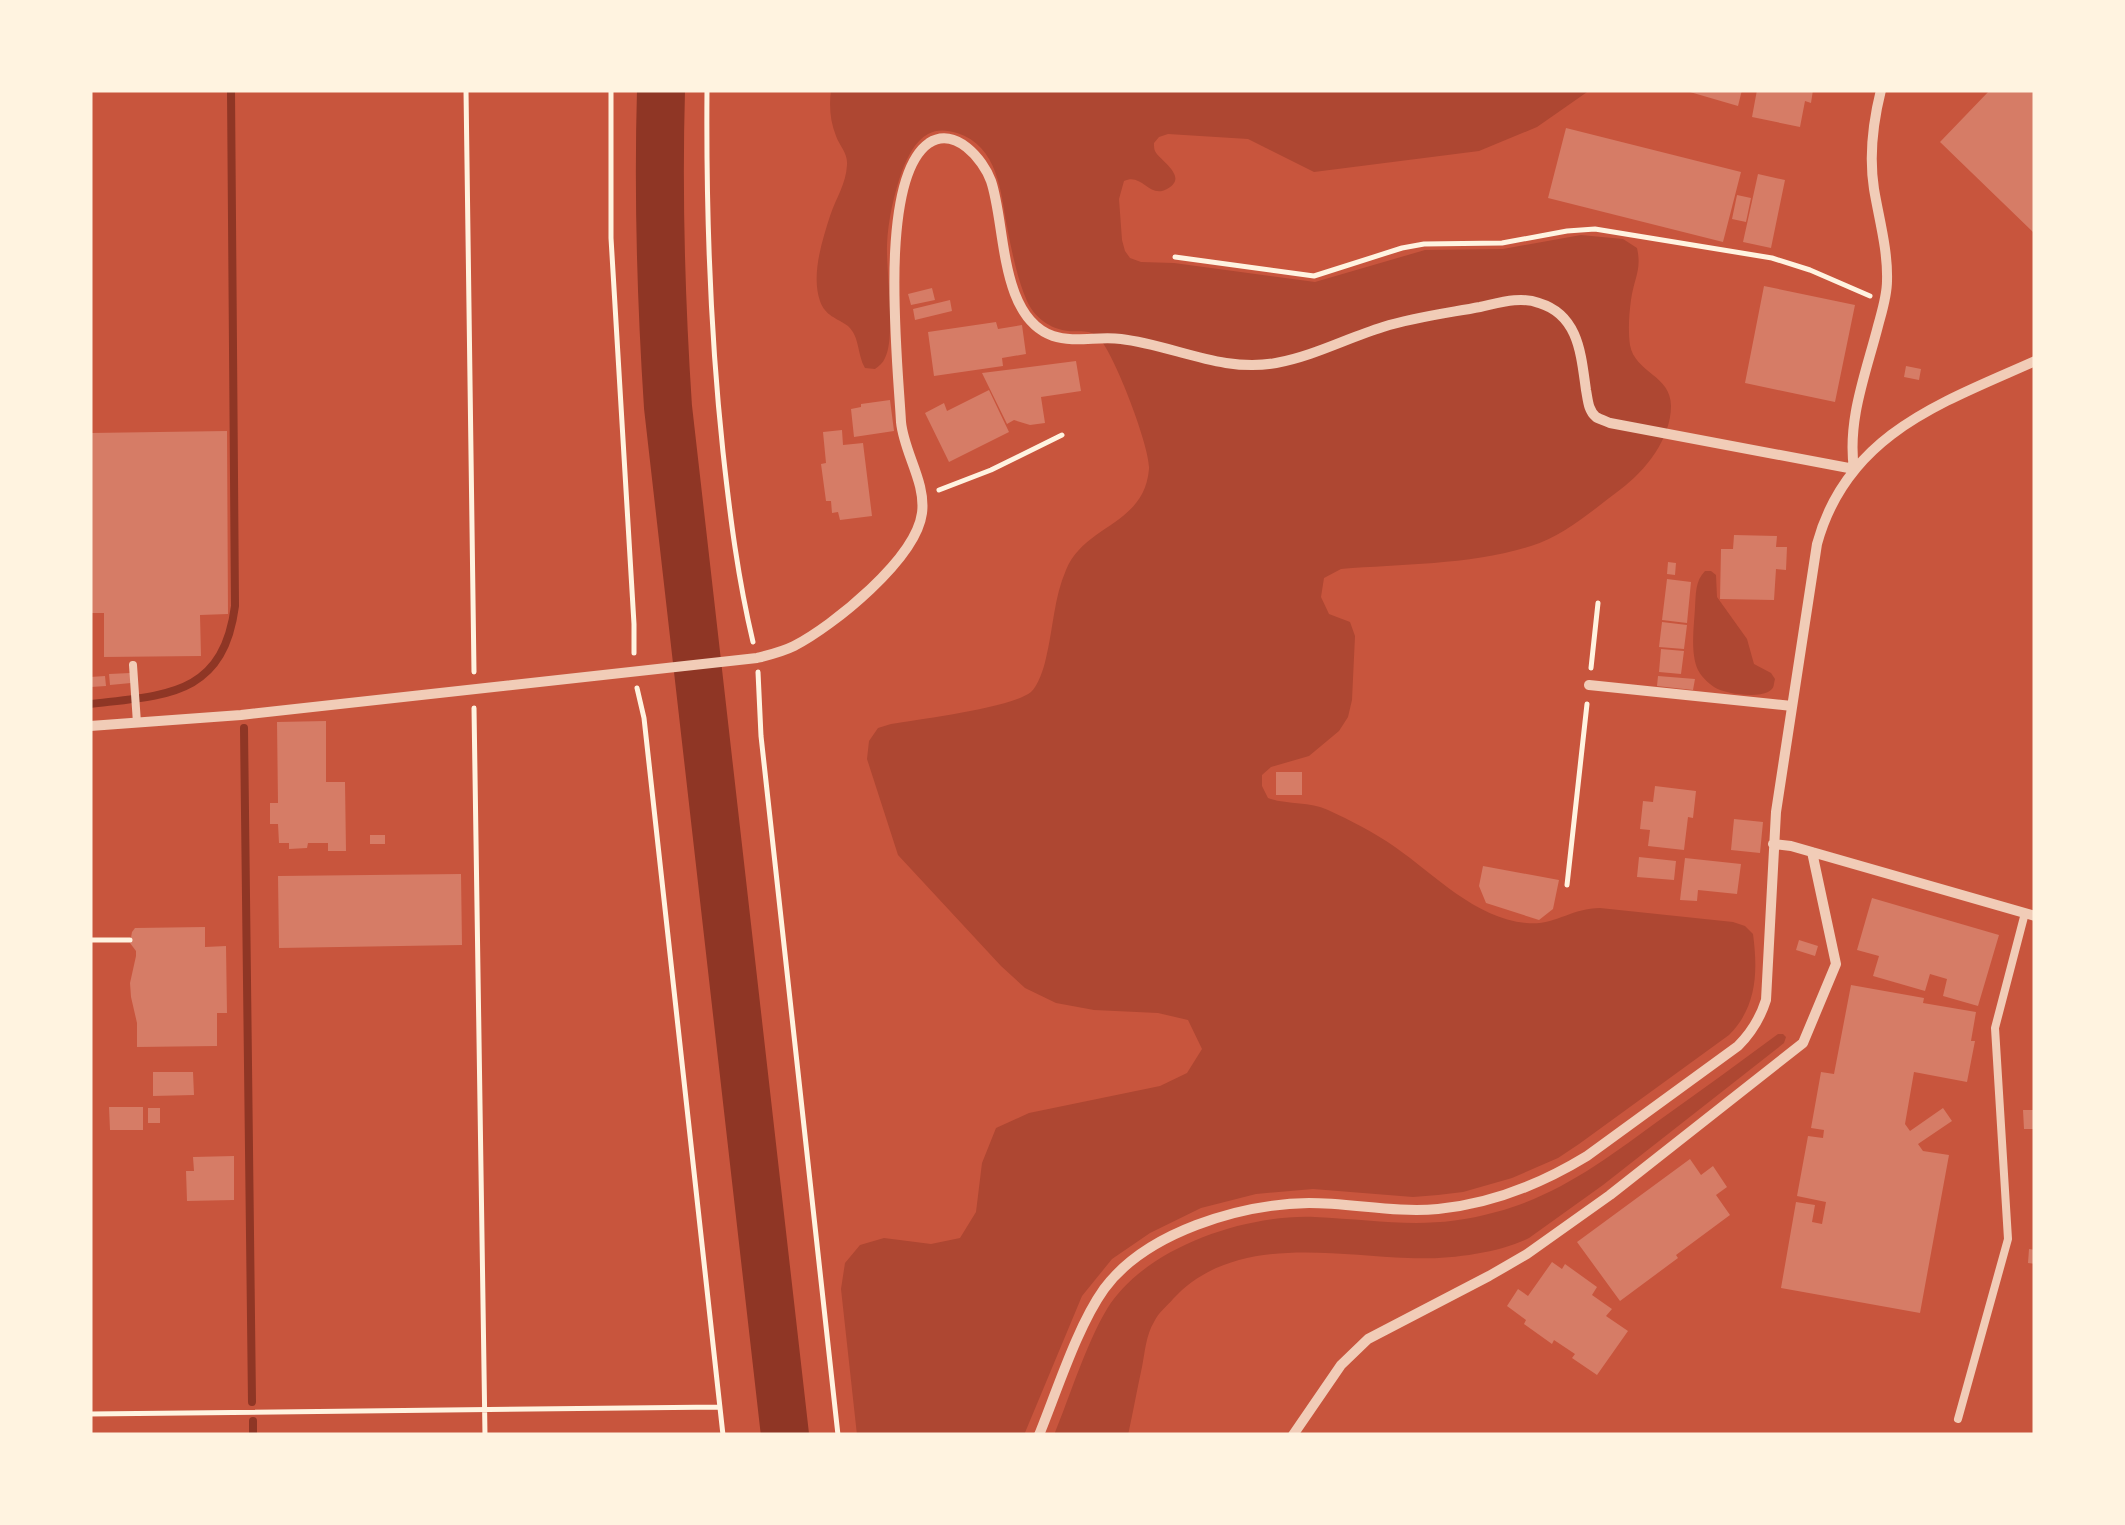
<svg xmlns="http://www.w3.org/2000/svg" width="2125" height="1525" viewBox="0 0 2125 1525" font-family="'DM Sans',sans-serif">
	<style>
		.green { fill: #ae4732 }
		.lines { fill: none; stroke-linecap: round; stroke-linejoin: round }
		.stream { stroke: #8f3625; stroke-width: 8 }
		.river { stroke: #8f3625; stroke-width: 48 }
		.building { fill: #d67c66 }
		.path { stroke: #fff3e0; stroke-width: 5 }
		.service { stroke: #f1ccb7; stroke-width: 8 }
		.minor { stroke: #f1ccb7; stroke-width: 10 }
	</style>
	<rect width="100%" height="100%" fill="#c8553d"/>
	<path class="green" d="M831,90H1590L1537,127L1479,151L1314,172L1248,139L1168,134L1159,137L1154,143C1154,146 1154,149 1155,151C1159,160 1190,177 1167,189C1149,199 1142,172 1124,181L1119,199L1122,240L1125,251L1130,258L1141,262L1174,263L1315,282L1425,250L1503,249L1581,235L1623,239L1637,248C1642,270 1634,278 1631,300C1629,314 1628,331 1630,345C1635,373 1671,375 1671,406C1671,439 1645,471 1621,489C1593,510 1564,536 1531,546C1472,565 1402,564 1341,569L1324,578L1321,597L1329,614L1350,622L1355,636L1352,700L1348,717L1339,731L1309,756L1271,767L1262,775V786L1268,798C1288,805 1309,801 1328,810C1350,820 1375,833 1395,847C1435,875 1475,918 1526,923C1555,926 1571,908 1600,908L1733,922L1745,926L1753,934C1758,972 1757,1007 1729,1035L1579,1144L1558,1158L1512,1178L1463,1192L1438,1195L1413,1197L1313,1189L1256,1194L1201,1208L1150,1233L1112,1259L1082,1296L1024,1435H857L841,1289L845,1263L860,1245L884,1238L931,1244L960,1238L976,1212L982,1163L996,1128L1029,1113L1160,1086L1187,1073L1202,1049L1188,1020L1158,1013L1094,1010L1056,1003L1025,988L1001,966L898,855L867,759L869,741L878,728L891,724C920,719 1011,708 1031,692C1038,686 1044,668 1046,658C1053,630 1054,597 1066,570C1085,524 1144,526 1149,469C1151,449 1112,347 1097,336C1088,329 1078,332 1068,331C1050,329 1034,317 1027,301C1017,278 1012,252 1007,227C1001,192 998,146 957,133C947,130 937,129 928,134C915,141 907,158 902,171C894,194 888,220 887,245C886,272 896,336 885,358C883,363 879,366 875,369L865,368C857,354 860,337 848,326C837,318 825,316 820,301C811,275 822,241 830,216C836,198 846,184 847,165C848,153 840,147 836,136C830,121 829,106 831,90Z
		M1705,571H1711L1716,575L1717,597L1747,639L1754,664L1771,673L1775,679C1773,686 1775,688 1768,692C1756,698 1725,694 1714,687C1708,683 1701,676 1698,670C1690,653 1694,626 1695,608C1696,594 1695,581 1705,571Z
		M1783,1034L1786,1037L1784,1043L1603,1185L1529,1238C1497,1254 1444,1260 1408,1258C1331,1255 1233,1234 1173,1299C1167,1306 1158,1313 1154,1322C1146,1335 1145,1352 1142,1367C1137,1390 1133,1412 1128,1435H1054C1070,1396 1086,1344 1107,1309C1145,1247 1246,1214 1315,1217C1381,1220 1430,1231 1496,1212C1560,1195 1609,1157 1661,1119C1700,1091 1739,1063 1778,1034Z"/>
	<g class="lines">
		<path class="stream" d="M90,704C165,695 223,697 235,606L231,90
			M244,728L252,1402
			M253,1421V1435"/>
		<path class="river" d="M661,90C658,196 661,301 668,407L785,1435"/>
	</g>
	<path class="building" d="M1683,90H1742L1738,106Z
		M1757,90H1813L1811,103L1805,101L1800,127L1752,117Z
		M1990,90H2031L2035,94V234L1940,142Z
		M1566,128L1741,172L1723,242L1548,198Z
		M1758,174L1785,180L1771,248L1743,242Z
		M1737,195L1751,198L1746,222L1732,219Z
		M1764,286L1855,305L1835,402L1745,383Z
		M932,288L935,300L911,305L908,294Z
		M950,300L952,311L915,320L913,309Z
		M996,322L998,329L1022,325L1026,354L1002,358L1003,366L934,376L928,332Z
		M1076,361L1081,391L1041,397L1045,423L1030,425L1014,420L1007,424L982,373Z
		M1906,366L1921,369L1919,380L1904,377Z
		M989,390L1009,432L949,462L925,413L944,403L947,411Z
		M890,400L894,431L854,437L851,409L861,407V404Z
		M842,430L843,445L863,443L872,516L840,520L838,512L832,513L831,501H826L821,464L826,463L823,432Z
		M227,431L228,614L200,615L201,656L104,657V613H90V433Z
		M1734,535L1777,536L1776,547H1787L1786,570L1776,569L1774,600L1720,599L1721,549H1733Z
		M1668,562L1676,563L1675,575L1667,574Z
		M1667,579L1691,582L1687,623L1662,620Z
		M1662,622L1687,625L1684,649L1659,647Z
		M1661,649L1684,651L1681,674L1659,672Z
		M130,673L131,683L110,685L109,674Z
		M105,676L106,686L91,687L90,677Z
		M1658,676L1695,679L1693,690L1657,686Z
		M326,721V782H345L346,851H328V843H308L307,848L289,849V843H279L278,824H270V803H278L277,722Z
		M1276,772H1302V795H1276Z
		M1655,786L1696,791L1693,818L1688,817L1684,850L1648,846L1650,830L1640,829L1643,801L1653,802Z
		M1734,819L1763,822L1760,853L1731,850Z
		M370,835H385V844H370Z
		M1639,857L1676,861L1674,880L1637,877Z
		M1685,858L1741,864L1737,894L1698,890L1697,901L1680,900Z
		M1483,866L1559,880L1553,909L1539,920L1486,903L1479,886Z
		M461,874L462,945L279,948L278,876Z
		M1872,898L1999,935L1978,1006L1943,996L1947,979L1930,974L1925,991L1873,976L1879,956L1857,950Z
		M205,927V947L226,946L227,1013H217V1046L137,1047V1023L131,997L130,983L136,956V951L130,943L132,932L135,928Z
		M1799,940L1818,946L1815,956L1796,950Z
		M1851,985L1924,998L1923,1003L1976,1012L1971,1041H1975L1967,1082L1914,1072L1905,1124L1910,1131L1943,1108L1952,1121L1918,1144L1923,1151L1949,1155L1920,1313L1781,1288L1796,1202L1815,1205L1812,1222L1822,1224L1826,1202L1797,1196L1808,1136L1823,1138L1824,1130L1811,1128L1821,1072L1834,1074Z
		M153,1072H193L194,1095L153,1096Z
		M109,1107H143V1130H110Z
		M148,1108H160V1123H148Z
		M2023,1110H2035V1129H2024Z
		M234,1156V1200L187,1201L186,1171H194L193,1157Z
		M1690,1159L1701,1175L1713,1166L1727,1187L1716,1195L1730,1215L1676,1255L1678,1258L1620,1301L1577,1242Z
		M2029,1249L2035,1250V1264L2028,1263Z
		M1552,1262L1562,1269L1565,1264L1597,1287L1592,1295L1612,1309L1606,1316L1628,1331L1597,1375L1572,1358L1575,1354L1554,1340L1552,1344L1524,1324L1526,1320L1507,1306L1518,1289L1528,1296Z"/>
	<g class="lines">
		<path class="path" d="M466,90L474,672
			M611,90V238L634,624V653
			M707,90C706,211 710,331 723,452C730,516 738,579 753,642
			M1175,257L1314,276L1402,248L1424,244L1502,243L1567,231L1595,229L1772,258L1810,270L1870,296
			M939,490L991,470L1062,435
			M1591,668L1598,603
			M758,672L761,736L838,1435
			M637,688L644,718L723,1435
			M474,708L485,1435
			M1567,885L1587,704
			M90,940H130
			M90,1414L720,1407"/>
		<path class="service" d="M133,665L137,723
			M1958,1419L2008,1239L1995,1028L2025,913"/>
		<path class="minor" d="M1589,685L1792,706
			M90,726L241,715L757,658C769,655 782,652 794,646C833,626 916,559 922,513C926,482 904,453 901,422C898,364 877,179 929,143C955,126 983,159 991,181C1006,225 999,317 1053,336C1074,343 1099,336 1121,339C1173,345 1222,373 1276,363C1314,356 1347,338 1383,327C1415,317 1448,313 1480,307C1499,303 1520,296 1539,303C1579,315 1581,355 1586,390C1588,400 1588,410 1596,417C1599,419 1608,422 1610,423L1854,469C1847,420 1866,373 1878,326C1882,311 1887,296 1887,281C1888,250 1879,219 1874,189C1869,157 1873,122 1881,90
			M1773,844L1791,846L2035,916
			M1039,1435C1057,1391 1077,1327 1104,1289C1146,1232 1240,1204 1309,1203C1352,1203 1395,1213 1438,1209C1492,1204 1541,1184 1587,1156L1738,1046C1752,1032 1760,1019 1766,1000L1776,812L1817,544C1847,434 1941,403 2035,361
			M1293,1435L1341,1365L1368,1339L1489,1276L1527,1254L1610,1195L1803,1043L1836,964L1812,852"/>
	</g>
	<rect width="2125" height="1525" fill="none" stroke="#fff3e0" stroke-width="185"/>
</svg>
